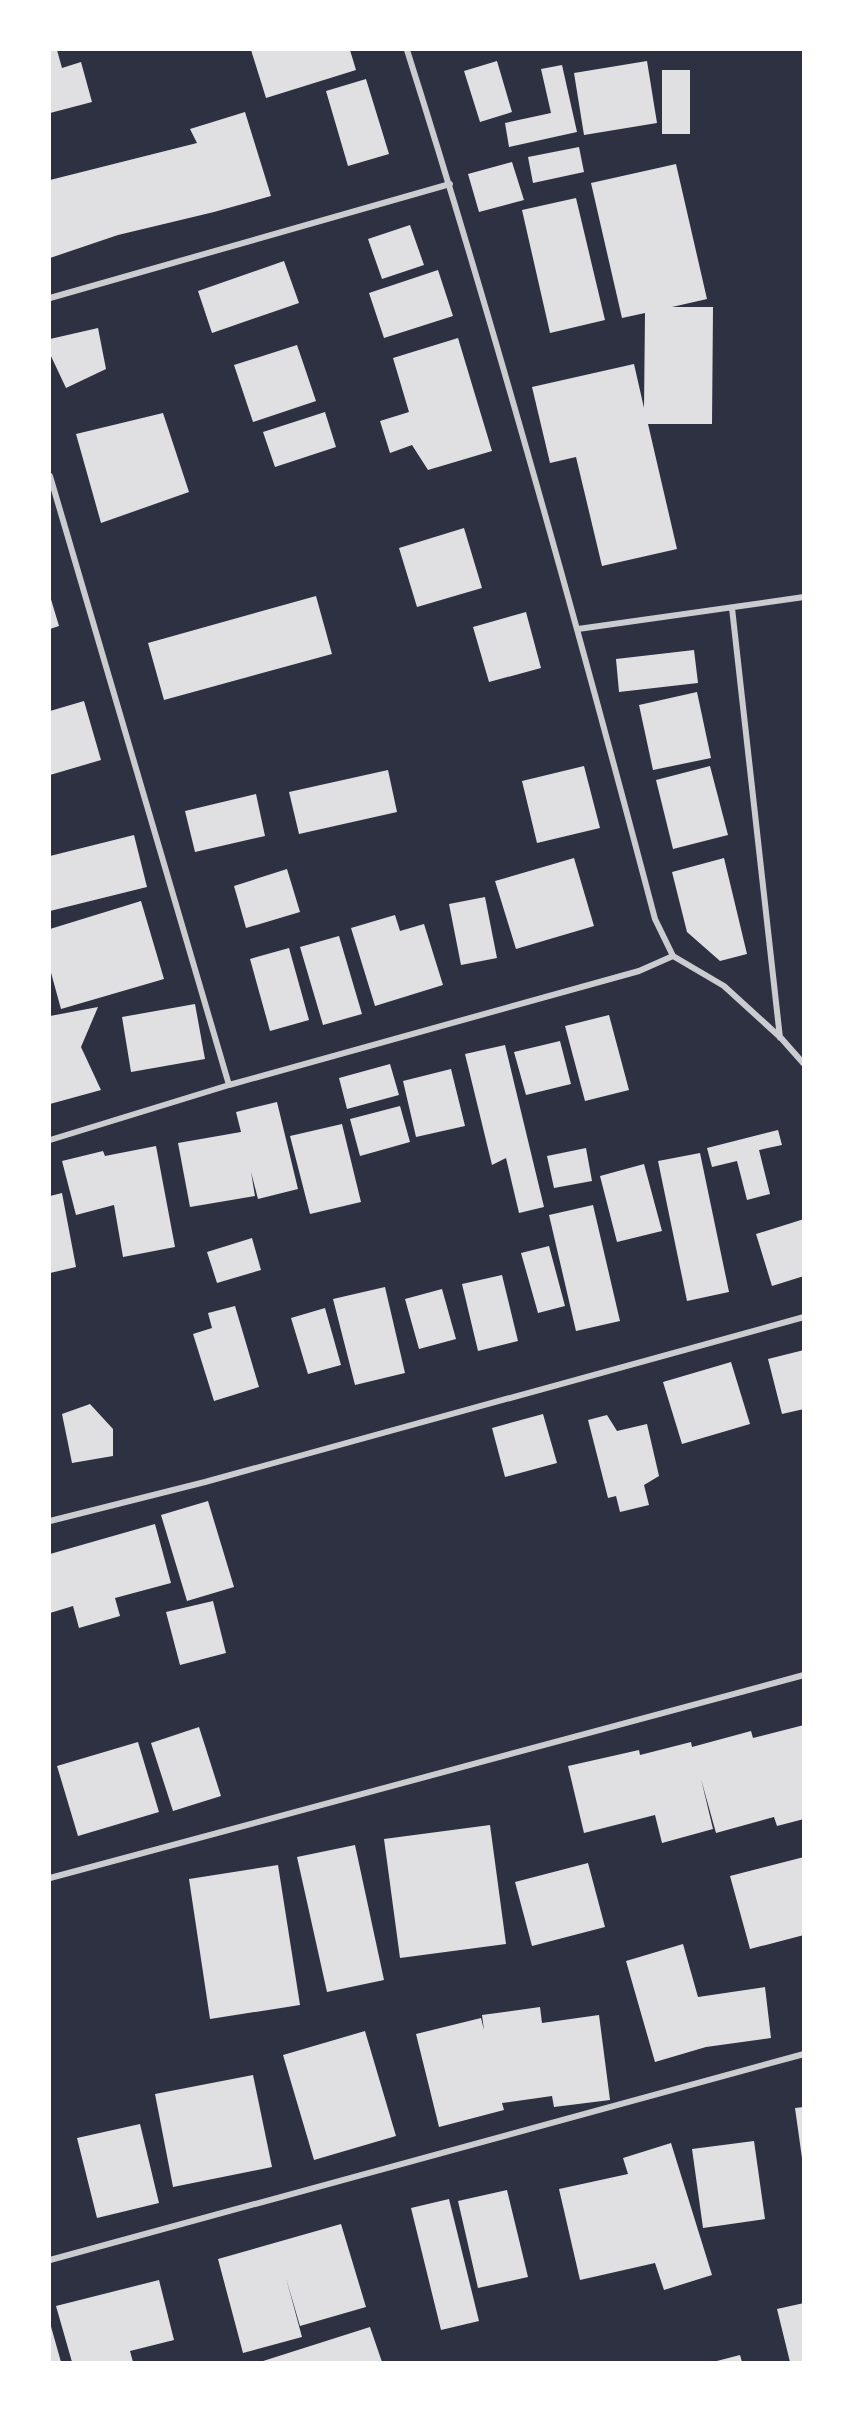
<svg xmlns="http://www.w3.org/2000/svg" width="853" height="2412" viewBox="0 0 853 2412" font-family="Arial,sans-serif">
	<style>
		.building { fill: #e0e0e3 }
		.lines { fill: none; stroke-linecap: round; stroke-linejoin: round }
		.minor { stroke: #caccd0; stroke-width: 6 }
	</style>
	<rect width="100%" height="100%" fill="#2d3142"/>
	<path class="building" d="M50,50H57L62,68L81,62L92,102L50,113Z
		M251,50H350L356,70L266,98Z
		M497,61L512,112L480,122L464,71Z
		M647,61L657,123L584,135L574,73Z
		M562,65L577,132L509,147L505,123L551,113L541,69Z
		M662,70H690V134H662Z
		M366,79L389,154L348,166L326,91Z
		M245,112L271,196L214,212L118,235L50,258V180L197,143L190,129Z
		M579,147L584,172L533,183L528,157Z
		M512,162L524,200L479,212L468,174Z
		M676,164L707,299L672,307H713L712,424H648L677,549L602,566L576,457L550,463L532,387L634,364L644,408L645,313L622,318L591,183Z
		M576,198L605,320L550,333L522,210Z
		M410,225L424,265L382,279L368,239Z
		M284,261L299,303L212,333L198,291Z
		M438,270L453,316L384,338L369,293Z
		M98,328L106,369L66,388L50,354V339Z
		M458,338L492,451L428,470L412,445L390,453L380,421L409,412L393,358Z
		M297,345L316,401L253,422L234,365Z
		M325,412L336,447L275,467L263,432Z
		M163,413L189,492L101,523L76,434Z
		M464,528L482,588L417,607L399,548Z
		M50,596L59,626L50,629Z
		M316,596L332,654L164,700L148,643Z
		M526,612L541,668L489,682L473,627Z
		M694,650L698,683L619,692L616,659Z
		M697,692L711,758L653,770L639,705Z
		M84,701L101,760L50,775V711Z
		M584,766L600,828L537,843L522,781Z
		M710,766L728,835L673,849L656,780Z
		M388,770L397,812L299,834L289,792Z
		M256,794L265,836L195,852L185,811Z
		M134,835L147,887L50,911V856Z
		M574,858L594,926L516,949L495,881Z
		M724,858L747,954L720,961L687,932L672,872Z
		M287,869L300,912L246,928L234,886Z
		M485,897L497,958L461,965L449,904Z
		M141,901L164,979L61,1009L50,969V929Z
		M395,915L400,931L424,924L443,985L375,1006L351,928Z
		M339,936L362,1014L323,1025L300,947Z
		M289,948L309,1020L270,1031L250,959Z
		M195,1004L205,1059L131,1072L122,1017Z
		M98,1007L81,1047L101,1090L50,1104V1016Z
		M609,1015L629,1090L585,1101L565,1026Z
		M560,1041L571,1084L526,1095L514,1052Z
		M505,1045L544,1207L519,1213L506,1158L492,1165L465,1054Z
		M390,1064L399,1095L347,1109L339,1078Z
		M451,1069L465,1126L416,1137L403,1081Z
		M277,1102L298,1189L258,1199L251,1172L255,1196L190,1207L178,1143L241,1132L236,1112Z
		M400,1106L410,1142L360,1156L350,1119Z
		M342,1124L361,1202L310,1214L290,1136Z
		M778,1130L782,1145L759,1150L770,1194L747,1200L737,1161L712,1167L707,1148Z
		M156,1146L175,1247L123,1257L114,1205L76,1215L62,1161L103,1151L105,1156Z
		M586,1148L592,1181L554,1188L547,1156Z
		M700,1153L729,1292L687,1301L658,1161Z
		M644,1164L662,1231L617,1242L600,1176Z
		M62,1193L76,1267L50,1273V1196Z
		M593,1205L620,1321L576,1331L549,1215Z
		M804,1219V1276L772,1286L756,1234Z
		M252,1238L261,1270L217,1283L207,1252Z
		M549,1246L565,1306L538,1313L521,1253Z
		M502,1275L518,1341L478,1351L462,1284Z
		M385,1287L405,1373L355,1385L333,1299Z
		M442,1289L456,1339L419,1349L405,1299Z
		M235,1306L259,1387L214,1401L193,1334L212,1328L208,1313Z
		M325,1308L341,1365L308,1374L291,1318Z
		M804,1350V1409L782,1414L768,1359Z
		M731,1362L750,1424L682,1444L663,1382Z
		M90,1404L113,1429V1456L72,1463L62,1414Z
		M543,1414L557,1463L505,1477L492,1428Z
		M607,1415L617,1431L647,1424L659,1476L644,1485L649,1505L620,1512L616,1496L608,1498L588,1420Z
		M208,1501L234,1587L187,1601L161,1515Z
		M155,1524L171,1583L115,1598L120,1616L79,1628L73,1606L50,1613V1554Z
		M213,1601L226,1653L180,1665L166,1612Z
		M804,1725V1819L777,1826L774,1817L716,1833L701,1779L713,1829L662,1843L655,1815L584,1833L568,1766L639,1750L640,1755L691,1742L692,1747L751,1731L753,1738Z
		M199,1727L221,1796L173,1811L151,1743Z
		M138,1742L159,1812L78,1836L57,1766Z
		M490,1825L506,1944L400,1958L384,1839Z
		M355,1845L384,1980L327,1992L297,1857Z
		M804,1857V1935L750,1949L730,1876Z
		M588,1863L605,1927L532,1946L515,1882Z
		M278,1865L300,2005L210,2019L189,1879Z
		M683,1944L698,1997L765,1987L771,2038L706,2047L655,2062L626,1961Z
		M540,2007L542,2023L599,2015L610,2100L554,2107L552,2096L502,2103L504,2110L439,2127L416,2034L481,2018L484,2030L482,2015Z
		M365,2031L396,2136L314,2160L283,2055Z
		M253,2075L272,2167L173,2187L155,2094Z
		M804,2107V2158H802L795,2108Z
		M140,2124L159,2203L97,2218L77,2138Z
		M754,2141L765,2219L703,2228L692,2149Z
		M671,2143L712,2275L664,2290L655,2263L580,2280L559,2189L628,2174L623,2158Z
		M507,2190L528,2277L478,2288L458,2201Z
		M449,2199L479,2321L441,2330L411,2208Z
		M341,2224L366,2307L300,2326L286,2278L302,2337L243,2353L218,2259Z
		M159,2280L174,2340L130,2351L133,2362H72L56,2306Z
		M804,2303V2362H790L777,2309Z
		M50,2323L61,2362H50Z
		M370,2327L382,2362H260Z
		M740,2355L742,2362H713Z"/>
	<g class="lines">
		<path class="minor" d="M407,50C498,337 578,627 655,919L673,956L724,986L781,1038L804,1064
			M50,298L450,184
			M50,476L229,1085
			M732,608L780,1038
			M578,629L804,597
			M50,1140L229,1085L639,971L673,956
			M50,1521L205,1482L804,1317
			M50,1878L804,1675
			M50,2260L804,2054"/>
	</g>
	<rect width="853" height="2412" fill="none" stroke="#ffffff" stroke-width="102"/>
</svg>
